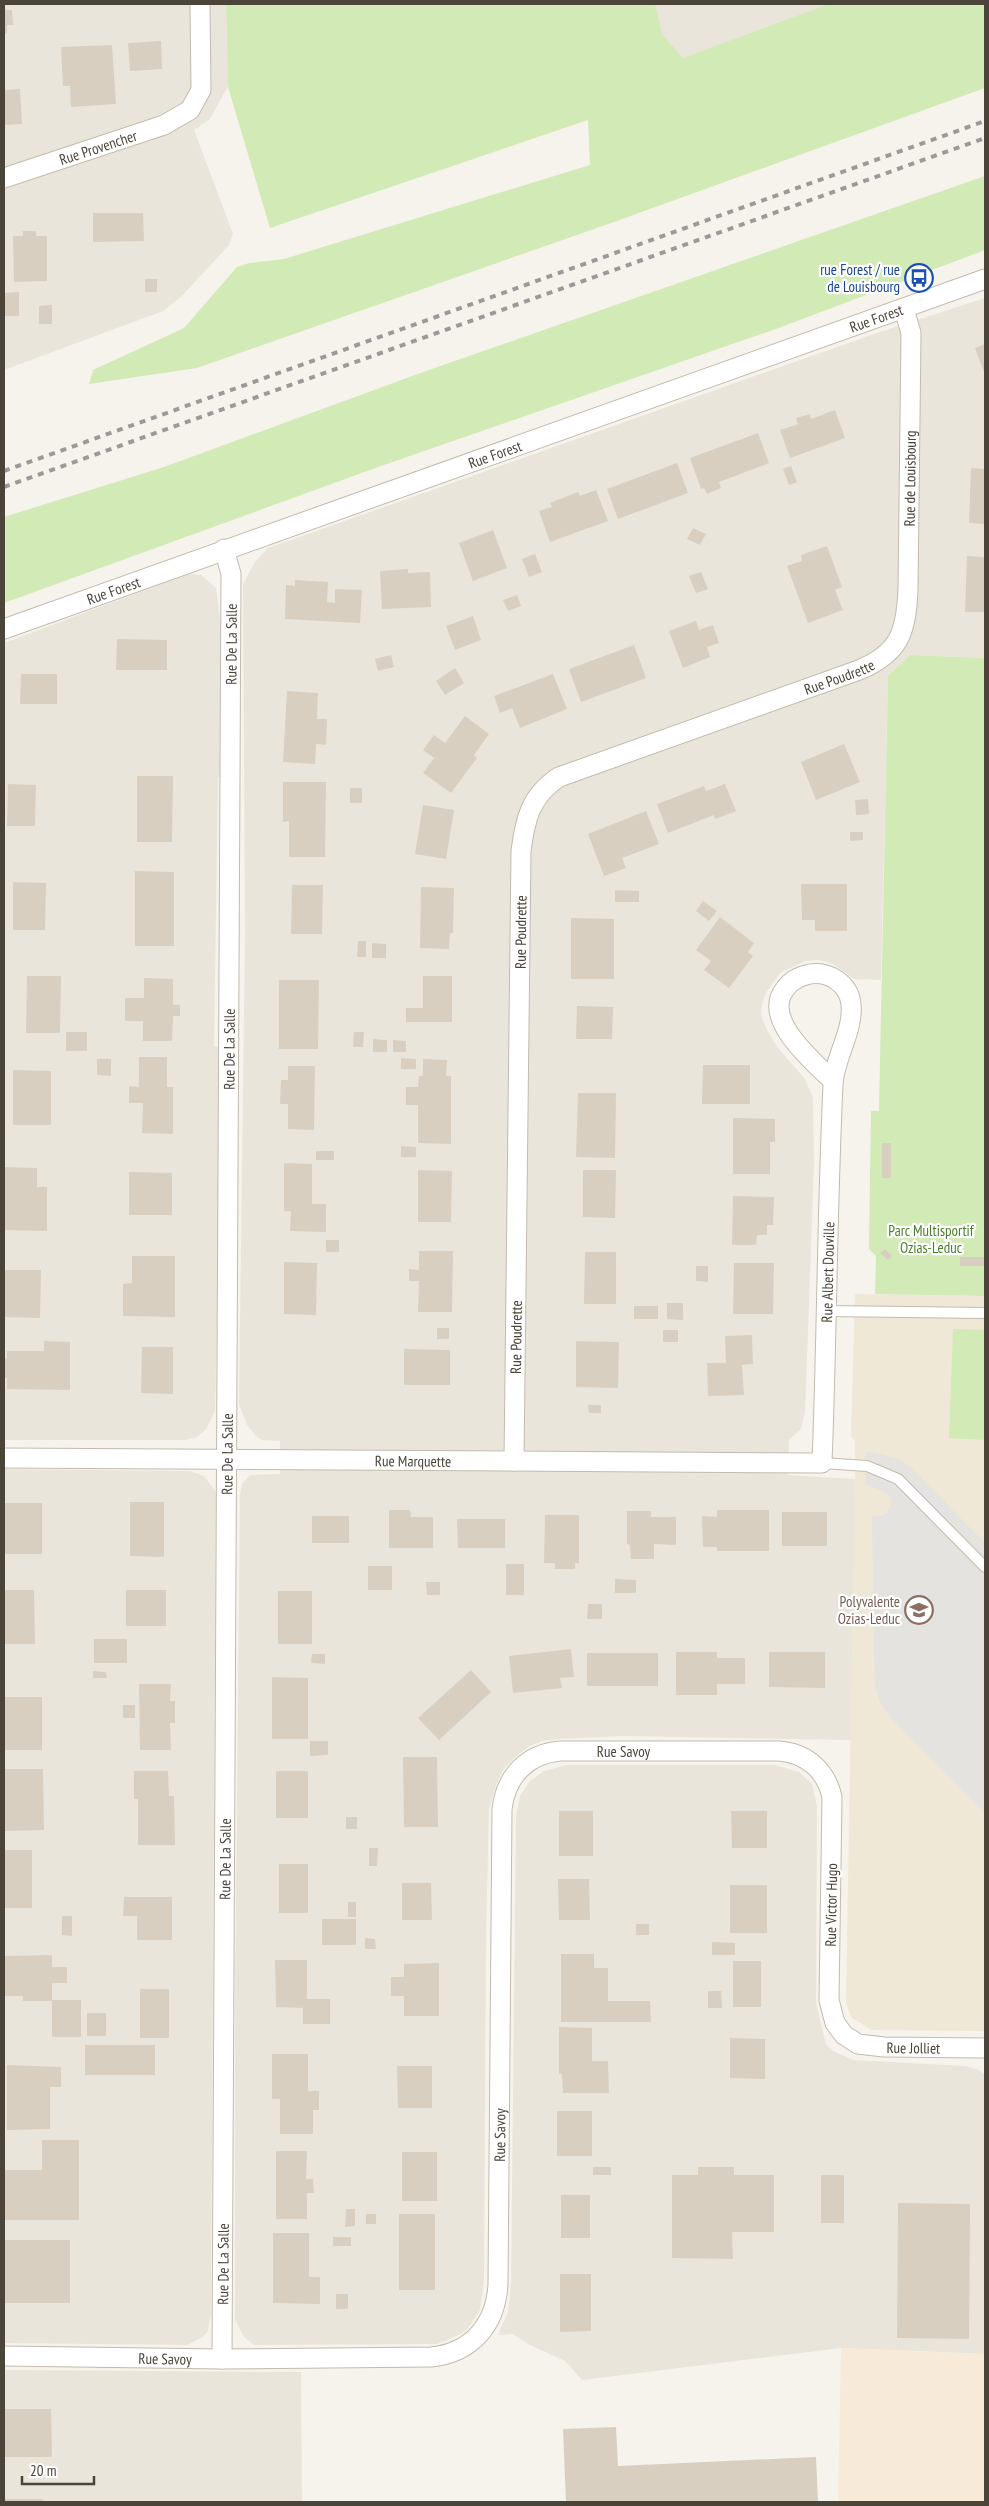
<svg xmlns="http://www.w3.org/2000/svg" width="989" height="2506" viewBox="0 0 989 2506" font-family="'PT Sans Narrow',sans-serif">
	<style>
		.residential { fill: #eae5da }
		.commercial { fill: #f7ead8 }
		.education { fill: #efe8d6 }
		.green { fill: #d2eab5 }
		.parking { fill: #e5e3e0 }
		.building { fill: #d8cfc1 }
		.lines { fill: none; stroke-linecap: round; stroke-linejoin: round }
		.lane-casing { stroke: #c2bbae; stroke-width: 12 }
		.street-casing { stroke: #c2bbae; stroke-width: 21 }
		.lane { stroke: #fff; stroke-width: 10 }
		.street { stroke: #fff; stroke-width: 19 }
		.rail { stroke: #9a9a9a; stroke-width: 4; stroke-dasharray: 6 6; stroke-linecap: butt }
		.labels { text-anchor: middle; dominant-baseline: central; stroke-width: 4.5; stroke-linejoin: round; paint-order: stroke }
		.street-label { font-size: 15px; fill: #4b4439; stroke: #fff }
		.transit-label { font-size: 15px; fill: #164399; stroke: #fff; text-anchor: end }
		.park-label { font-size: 15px; fill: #4a7f2a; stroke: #fff }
		.education-label { font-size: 15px; fill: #785e54; stroke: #fff; text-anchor: end }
	</style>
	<rect width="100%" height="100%" fill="#f6f3ec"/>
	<path class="residential" d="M4,4H226L228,86L210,119L194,130L233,234L229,245L181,297L163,311L4,370Z
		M587,4H927L588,120Z
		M985,298V658L910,655L888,676L881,980L854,979L831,963L819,960L805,961L780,973L765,994L762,1005L761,1015L767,1030L777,1047L805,1079L813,1098L814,1164L805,1412L801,1429L789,1440L788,1475L855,1479L852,1740L621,1736L559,1739L542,1741L528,1747L513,1759L503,1770L496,1785L489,1809L486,1936L484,2280L480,2310L469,2327L461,2334L437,2344L254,2345L244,2337L235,2320V1998L240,1494L242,1484L250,1475L280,1474V1441L262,1440L257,1437L247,1425L239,1404L245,934L243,584L255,562L268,548L874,334Z
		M188,574L201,575L216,588L223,642L222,777H218L214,1046L219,1047L220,1171L215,1411L206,1429L197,1437L186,1440H4V643Z
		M4,1469L190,1471L204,1476L216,1492L211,2312L208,2331L203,2337L187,2345L4,2343Z
		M567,1765H775L799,1772L812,1784L817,1806L816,2004L826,2044L833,2051L853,2060L966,2066L979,2070L985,2075V2354L841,2348L582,2380L565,2361L528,2344L513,2334L498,2335L508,2312L511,2285L516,1816L520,1796L530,1781L544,1771Z
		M4,2370L301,2372L302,2502H4Z"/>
	<path class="commercial" d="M841,2348L985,2354V2502H838Z"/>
	<path class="education" d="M855,1294L985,1296V2031L872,2030L852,2018L846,2003L855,1479V1440L851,1436Z"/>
	<path class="green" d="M226,4H655L662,34L683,58L829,4H985V88L614,222L197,368L89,384L93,370L184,328L237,267L249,263L284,259L590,165L588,120L270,228L228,87Z
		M985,176V250L784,326L381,466L4,603V517L164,467L426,371Z
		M910,655L985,658V1296L875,1294L876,1256L869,1249L871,1111H879L888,676Z
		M953,1329L985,1330V1440L949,1438Z"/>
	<path class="parking" d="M866,1451L899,1459L911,1467L985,1543V1813L891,1718L879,1701L876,1689L874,1660L872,1516H882L887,1513L892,1502L890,1496L884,1492L865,1484Z"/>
	<path class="building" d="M4,5L6,10H12L13,25H7V33L4,34Z
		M161,41L162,69L130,71L128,43Z
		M112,45L116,104L71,107L70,86H63L61,47Z
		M20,89L22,124L4,125V90Z
		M93,213H143L144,241L93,242Z
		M23,231H36V236H47V281L14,282L13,236H23Z
		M145,279H157V292H145Z
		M19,292V316H4V293Z
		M52,305V324H39V306Z
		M985,344V375L975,348Z
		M835,410L845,438L790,458L780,430L798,424L796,418L810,414L811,419Z
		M758,433L769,463L719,482L721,488L707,494L704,488L701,489L690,458Z
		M677,463L688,493L618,519L607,489Z
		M791,466L797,482L789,485L783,469Z
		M971,468L985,469V524L969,523Z
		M596,490L608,521L550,542L539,511L552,507L550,503L578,492L580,496Z
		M693,528L706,534L700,545L687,539Z
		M493,530L507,568L473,581L459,543Z
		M827,546L842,587L835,590L843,610L808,623L787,566L802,561L801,555Z
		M535,554L542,572L529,577L522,559Z
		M967,556L985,557V612H965Z
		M408,569V573L430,572L431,607L382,609L380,571Z
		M701,572L708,589L696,593L689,576Z
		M295,580L328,582L327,602L335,603V589L362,590L360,623L285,619L286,585L295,586Z
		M517,595L521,606L508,611L503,600Z
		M473,616L481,640L455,650L446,626Z
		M696,621L699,630L713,625L719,643L707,647L710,657L683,668L669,631Z
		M117,639L167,640V670H116Z
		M634,645L646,678L581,702L569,669Z
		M391,655L394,667L378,671L375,659Z
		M455,668L464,683L445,695L436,681Z
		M21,674H57V704H20Z
		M553,674L567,709L520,728L512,708L500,713L494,696Z
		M287,691L318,693L317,719H327L326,745L316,744L315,764L283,762Z
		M465,716L489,734L474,755L477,758L451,793L423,773L434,758L423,750L434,735L445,743Z
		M844,744L860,782L816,800L801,762Z
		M137,776H173L172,842H137Z
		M283,782H326L325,857H289V821L283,822Z
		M8,784L36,785L35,826H7Z
		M725,784L736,811L715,819L714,815L668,833L657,804L704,786L706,791Z
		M350,788H362V803H350Z
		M868,799L869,814L856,815L855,800Z
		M423,805L454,810L446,859L415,854Z
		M646,811L659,844L622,858L626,868L604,876L588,834Z
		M850,832H863V840L850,841Z
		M135,871L174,872V946H135Z
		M13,882L46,883L45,930H13Z
		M801,884H847V931H815V920H802Z
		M292,885H323L322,934H291Z
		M421,887L454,888L453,933H450L449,949L420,948Z
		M615,890L639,891V902H615Z
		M703,901L717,911L709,921L696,911Z
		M720,917L754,943L748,952L753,956L729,988L704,970L711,961L696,950Z
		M571,918L614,919V979H571Z
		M358,941H366V957H357Z
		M372,943L386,944V958H372Z
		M27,976H61L60,1033H26Z
		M423,976H452V1022H406V1008H423Z
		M144,978L173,979V1005H180V1016H173L172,1041H143V1021H125V998H144Z
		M279,980H319L318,1049H279Z
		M577,1006L613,1007L612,1039H576Z
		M66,1032H87V1051H66Z
		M354,1032H364L363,1047H353Z
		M373,1039L387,1040V1052H373Z
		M393,1040L406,1041V1052H393Z
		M139,1057H167V1087H173V1134L142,1133L143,1103H129V1086L139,1087Z
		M401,1058L416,1059V1069H401Z
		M97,1059H111V1076L97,1075Z
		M423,1059L447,1060L446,1076H451V1144L418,1143V1105H406V1087H418L419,1076H423Z
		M703,1065H750V1104H702Z
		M288,1066H315L314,1130L288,1129V1104H280L281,1080H288Z
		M13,1070L51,1071V1125H13Z
		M578,1093H616L615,1158L576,1157Z
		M733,1118L775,1119V1142H770V1174H733Z
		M882,1143H891V1178H882Z
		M401,1146L416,1147V1157H401Z
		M316,1151H334V1160H316Z
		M284,1163L312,1164V1204H326V1232L290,1231L291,1211H284Z
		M4,1167L37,1168V1187H47V1231L4,1230Z
		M418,1170L452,1171L451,1222H418Z
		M583,1170H616L615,1218L583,1217Z
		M129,1172L172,1173V1215H129Z
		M733,1196L774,1197L773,1225H767V1235H757L756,1245H732Z
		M326,1240H339V1252H326Z
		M885,1249L892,1256L888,1260L880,1253Z
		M419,1251H453L452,1312H418L419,1281H409V1269L419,1270Z
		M585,1252H616V1304H584Z
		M132,1256H175V1317L123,1316V1284L132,1283Z
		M960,1257H985V1266H960Z
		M284,1262L317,1263L316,1315L284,1314Z
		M734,1263H774L773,1314H733Z
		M696,1266H708V1282L696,1281Z
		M4,1270H41L40,1318L4,1317Z
		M667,1303H683V1320L667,1319Z
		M634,1306H658V1319H634Z
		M437,1328H449V1339H437Z
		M663,1330H678V1342H663Z
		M752,1335L753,1364L742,1365L744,1395L708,1396L707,1363H726L725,1336Z
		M44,1341L70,1342V1390L7,1389V1378H4V1358L7,1359V1351H44Z
		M576,1341L619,1342L618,1388L576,1387Z
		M142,1347H173V1394L141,1393Z
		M404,1349L450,1350V1385H404Z
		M588,1405H601V1413H589Z
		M130,1502H164V1557L130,1556Z
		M4,1503H42V1554H4Z
		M389,1510H410L411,1517H433V1548H389Z
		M717,1510H769V1551H717V1547H703L702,1516L717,1517Z
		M627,1511H651V1517H676V1545L654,1544V1559H631L630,1545L627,1544Z
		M782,1512H827V1546H782Z
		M545,1515H579V1563H575V1569H555V1563H544Z
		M312,1516H349V1543H312Z
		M457,1519H505V1548H458Z
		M506,1564H524V1595H506Z
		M368,1566H392V1590H368Z
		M615,1579L636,1580V1593H615Z
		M426,1582H440V1595H427Z
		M4,1590H34L35,1644H4Z
		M126,1590H166V1626H126Z
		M278,1591H312V1644H278Z
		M588,1604H602V1619H587Z
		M94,1639H127V1663H94Z
		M571,1649L574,1677L560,1678L562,1688L513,1693L509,1656Z
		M676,1652H717V1658H745V1684H717V1695H676Z
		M769,1652H825V1688L769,1687Z
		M587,1653H658V1686H587Z
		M312,1654H325V1664L311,1663Z
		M471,1670L491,1692L439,1740L418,1718Z
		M93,1671L106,1672L107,1678H93Z
		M272,1677L308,1678V1739H272Z
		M139,1684H171L170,1701H175V1723H170L171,1750H140Z
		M4,1697H42V1750H4Z
		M123,1705H135V1718H123Z
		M310,1741H328V1755L310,1756Z
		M403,1757H437L438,1827H404Z
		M4,1769H43L44,1830L4,1831Z
		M134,1771H168L169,1796H174L175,1845H138V1799H134Z
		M276,1771H308V1818H276Z
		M559,1811H593V1856H559Z
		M731,1811H767V1848H732Z
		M346,1817H357V1829H346Z
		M369,1848H378L377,1866H369Z
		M4,1850H32V1908H4Z
		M279,1864H308V1913H279Z
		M558,1879H589L590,1920H559Z
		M402,1883H431L432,1920H402Z
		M730,1885H767V1933H730Z
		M124,1897H172V1940H137V1916H123Z
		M348,1902H356V1917H348Z
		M62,1916H72V1936L62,1935Z
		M322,1919H356V1945H322Z
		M636,1924H649V1935H636Z
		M365,1938L375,1939L376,1949H365Z
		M712,1942L735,1943V1955H712Z
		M561,1954H594V1968H608V2001H650L651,2022H561Z
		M52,1955V1967H67V1983H52V2001H23V1996H4V1956Z
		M275,1960H307V1999H330V2024H303V2008L276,2007Z
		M733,1961H761V2007H733Z
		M439,1963V2016H404V1996H391V1977H404V1964Z
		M140,1989H169V2038H140Z
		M708,1991H721L722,2008H708Z
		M52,2000H81V2037H52Z
		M87,2013H106V2036H87Z
		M559,2027L592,2028V2061H608L609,2093H563L562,2074H559Z
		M730,2038L765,2039V2079L730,2078Z
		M85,2045H155V2075H85Z
		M272,2054H308V2091H319V2110H313V2134H280V2099H272Z
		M7,2065L61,2067V2087H50V2129L7,2130Z
		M397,2066H432V2108H398Z
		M557,2111H592V2156H557Z
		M42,2140H79V2220H4V2170H42Z
		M276,2151H307L306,2179H313L314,2193H307V2219H276Z
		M402,2152H437V2201H402Z
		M593,2167H611V2175H593Z
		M698,2167H734V2175H774V2232H732L733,2259L672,2258V2175H698Z
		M821,2175H844V2223H821Z
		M561,2195H590V2238H561Z
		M898,2203L970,2204L969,2339L897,2338Z
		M346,2209H355V2226L345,2227Z
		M366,2214H376V2224H366Z
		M399,2214H435V2290H399Z
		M273,2233H309V2277H320V2304L273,2303Z
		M333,2237H351V2246H333Z
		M4,2240H70V2303H4Z
		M560,2274H591V2331L560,2332Z
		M336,2294H348V2309H336Z
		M4,2409H51L52,2457H4Z
		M616,2427L618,2466L816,2457L818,2502H566L563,2429Z
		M4,2499H41L45,2502H4Z"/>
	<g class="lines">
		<defs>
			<path id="lane" d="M826,1311L985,1313
				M822,1463L867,1466L898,1479L985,1567"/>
			<g id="street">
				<path id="s1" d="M4,178L164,125L190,110L201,90L200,4"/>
				<path id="s2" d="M4,629L985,279"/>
				<path id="s3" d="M4,1458L822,1463C827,1337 827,1211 833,1085C834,1058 854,1031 851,1004C849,984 829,971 810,974C800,976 791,980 785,989C761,1019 814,1062 833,1081"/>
				<path id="s4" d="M514,1461L521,851C525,820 530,796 559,777L859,670C900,653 906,632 908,590L911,333L904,309"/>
				<path id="s5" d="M4,2356L222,2359L431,2357C472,2353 496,2324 498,2284L502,1809C506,1776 527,1754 560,1751H779C806,1753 826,1770 832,1797L829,2000L835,2023L844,2035L858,2044L884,2047L985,2048"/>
				<path id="s6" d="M222,2359L231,574L224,549"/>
			</g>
		</defs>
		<use href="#lane" class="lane-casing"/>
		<use href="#street" class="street-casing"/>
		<use href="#lane" class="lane"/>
		<use href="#street" class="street"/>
		<path class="rail" d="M4,471L985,121
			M4,487L985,138"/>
	</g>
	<defs>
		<symbol id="bus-ring" viewBox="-11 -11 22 22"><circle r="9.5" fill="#fff" stroke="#1a4fb4" stroke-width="1.5"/><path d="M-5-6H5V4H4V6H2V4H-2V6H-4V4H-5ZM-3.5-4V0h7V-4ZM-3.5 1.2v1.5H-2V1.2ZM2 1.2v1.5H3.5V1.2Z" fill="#1a4fb4"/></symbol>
		<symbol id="school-ring" viewBox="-11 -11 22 22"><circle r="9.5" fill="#fff" stroke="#8d6e63" stroke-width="1.5"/><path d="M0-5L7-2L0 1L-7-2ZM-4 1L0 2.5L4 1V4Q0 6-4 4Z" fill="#8d6e63"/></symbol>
	</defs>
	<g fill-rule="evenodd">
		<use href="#bus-ring" x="903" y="262" width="32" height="32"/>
		<use href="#school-ring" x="903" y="1594" width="32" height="32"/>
	</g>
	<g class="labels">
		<g class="street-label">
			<text stroke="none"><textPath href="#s1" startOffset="99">Rue Provencher</textPath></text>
			<text stroke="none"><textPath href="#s2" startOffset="926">Rue Forest</textPath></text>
			<text stroke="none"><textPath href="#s2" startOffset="521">Rue Forest</textPath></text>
			<text stroke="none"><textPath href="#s4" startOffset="1228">Rue de Louisbourg</textPath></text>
			<text stroke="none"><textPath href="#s2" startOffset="116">Rue Forest</textPath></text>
			<text stroke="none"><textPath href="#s6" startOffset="1715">Rue De La Salle</textPath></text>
			<text stroke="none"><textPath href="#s4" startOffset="994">Rue Poudrette</textPath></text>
			<text stroke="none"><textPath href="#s4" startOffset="529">Rue Poudrette</textPath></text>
			<text stroke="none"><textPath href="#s6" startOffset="1310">Rue De La Salle</textPath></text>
			<text stroke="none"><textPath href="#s3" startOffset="1009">Rue Albert Douville</textPath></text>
			<text stroke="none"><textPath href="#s4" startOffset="124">Rue Poudrette</textPath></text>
			<text stroke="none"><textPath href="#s6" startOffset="905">Rue De La Salle</textPath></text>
			<text stroke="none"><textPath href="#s3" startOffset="409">Rue Marquette</textPath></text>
			<text stroke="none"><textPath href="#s5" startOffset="1164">Rue Savoy</textPath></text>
			<text stroke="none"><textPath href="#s6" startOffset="500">Rue De La Salle</textPath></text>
			<text transform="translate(831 1905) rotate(-89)">Rue Victor Hugo</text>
			<text stroke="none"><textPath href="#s5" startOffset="1709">Rue Jolliet</textPath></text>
			<text stroke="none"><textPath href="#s5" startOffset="685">Rue Savoy</textPath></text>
			<text stroke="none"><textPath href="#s6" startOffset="95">Rue De La Salle</textPath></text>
			<text stroke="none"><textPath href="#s5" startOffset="161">Rue Savoy</textPath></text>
		</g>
		<g class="transit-label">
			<text x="900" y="269">rue Forest / rue<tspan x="900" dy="17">de Louisbourg</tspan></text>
		</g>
		<g class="park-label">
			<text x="931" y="1230">Parc Multisportif<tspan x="931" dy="17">Ozias-Leduc</tspan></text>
		</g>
		<g class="education-label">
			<text x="900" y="1601">Polyvalente<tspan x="900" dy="17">Ozias-Leduc</tspan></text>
		</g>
	</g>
	<rect width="989" height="2506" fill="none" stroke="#4b4439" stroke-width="10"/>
	<path d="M22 2476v8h72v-8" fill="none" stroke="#4b4439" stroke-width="2.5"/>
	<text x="30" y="2476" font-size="15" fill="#4b4439" stroke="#ffffff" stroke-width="4" paint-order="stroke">20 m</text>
</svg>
